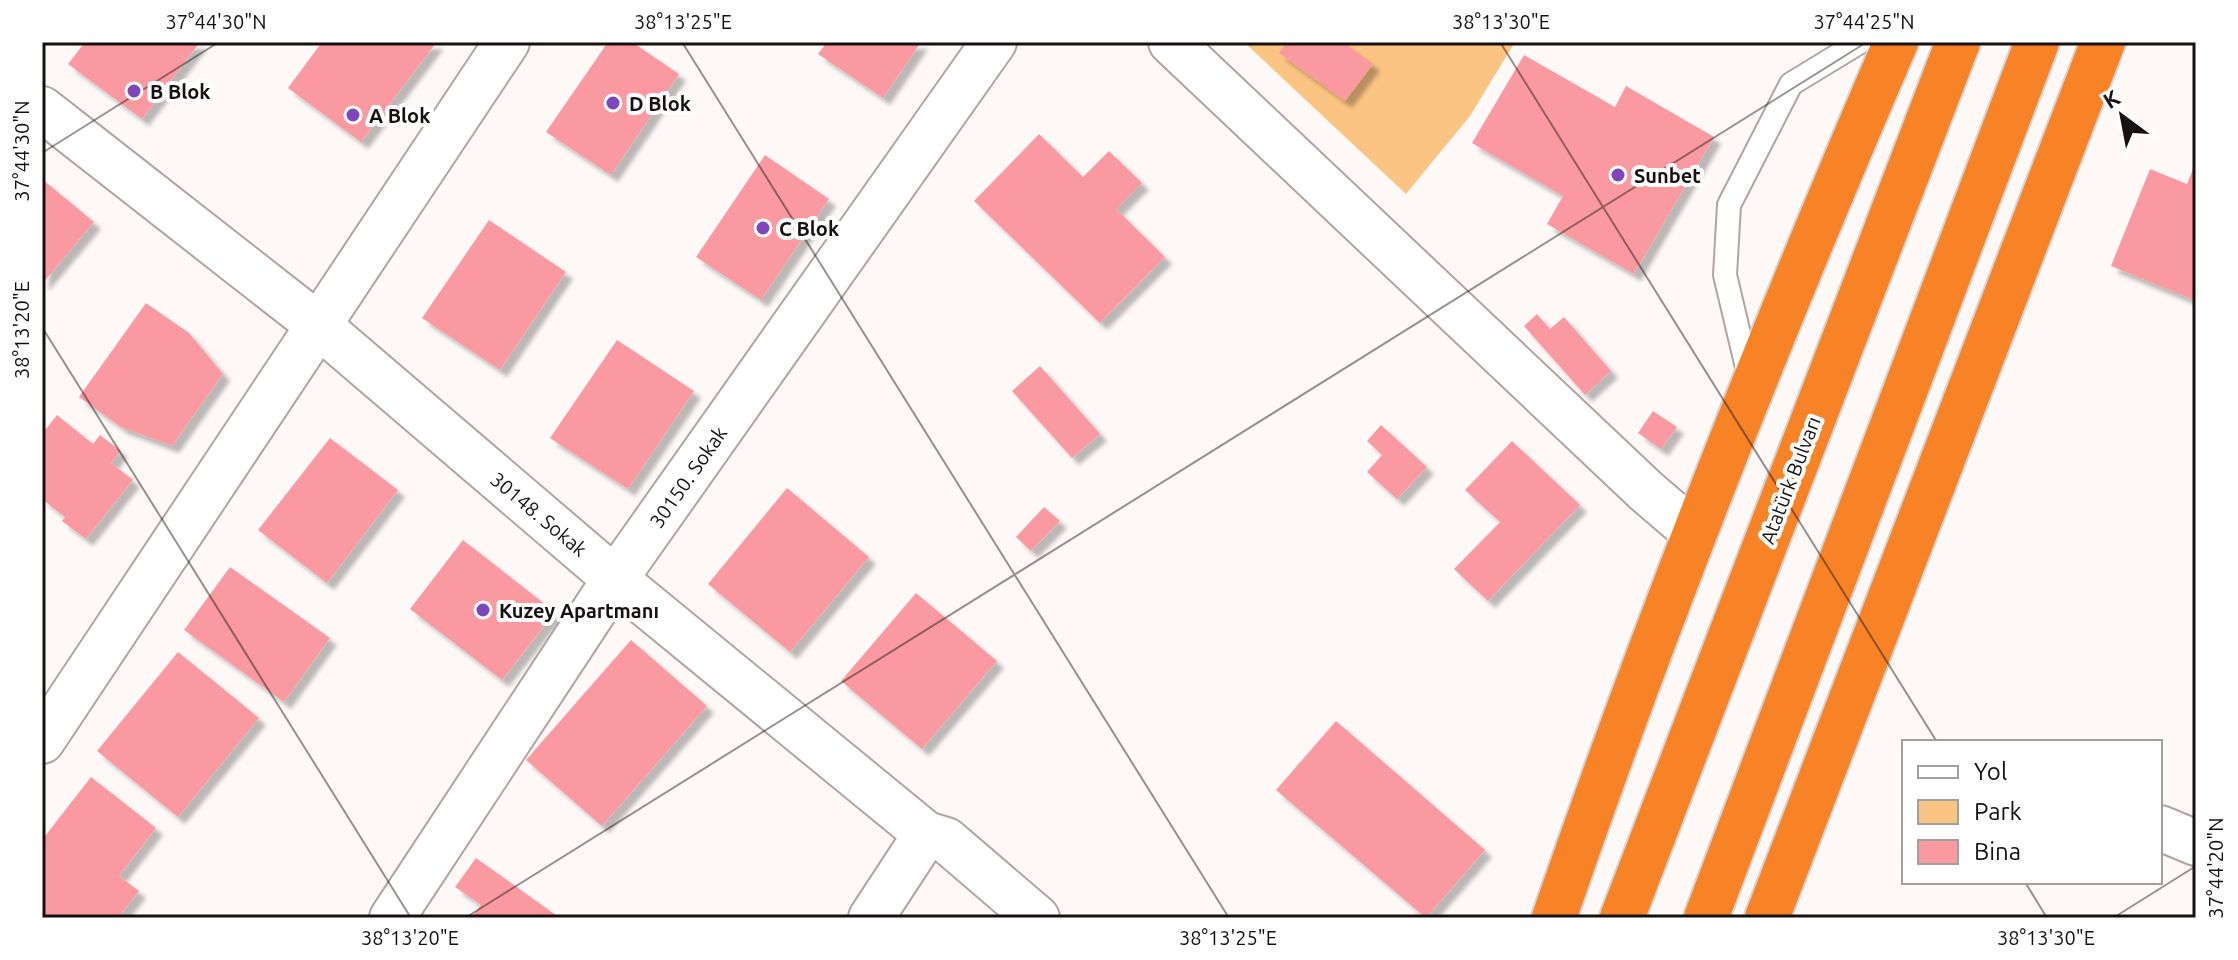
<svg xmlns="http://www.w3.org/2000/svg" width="2238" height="960" viewBox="0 0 2238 960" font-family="Ubuntu,sans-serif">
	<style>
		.green { fill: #fbc482 }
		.building { fill: #fa9aa0; filter: url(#shadow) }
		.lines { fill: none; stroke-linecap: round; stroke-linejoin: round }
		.lane-casing { stroke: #b1a4a1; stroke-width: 26 }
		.street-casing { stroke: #b1a4a1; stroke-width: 48 }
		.highway-casing { stroke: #d5d4d4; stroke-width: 48 }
		.lane { stroke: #fff; stroke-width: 22 }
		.street { stroke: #fff; stroke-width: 44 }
		.highway { stroke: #f88327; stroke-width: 44 }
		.ticks { fill: none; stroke: #161110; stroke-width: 2; stroke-opacity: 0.45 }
		.poi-dot { fill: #7f45bb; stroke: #fff; stroke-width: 3 }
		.labels { text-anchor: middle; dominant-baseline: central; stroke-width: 8; stroke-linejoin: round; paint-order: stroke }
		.poi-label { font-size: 20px; font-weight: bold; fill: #161110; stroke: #fff; text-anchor: start }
		.street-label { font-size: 20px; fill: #161110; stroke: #fff }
		.neatline { fill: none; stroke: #161110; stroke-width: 3 }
		.ticks-label { font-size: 20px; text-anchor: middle; fill: #161110 }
	</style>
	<defs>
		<filter id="shadow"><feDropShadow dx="7" dy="7" stdDeviation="2" flood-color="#0004"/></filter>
	</defs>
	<rect width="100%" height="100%" fill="#fef9f7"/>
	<path class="green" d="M1244,42H1515L1470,116L1406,194Z"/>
	<path class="building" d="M85,42H200L142,119L68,64Z
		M322,42H434L436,43L361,142L288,88Z
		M608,42H632L679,74L611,175L546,132Z
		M827,42H921L883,98L818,54Z
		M1287,42H1343L1373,64L1345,101L1279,53Z
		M1524,55L1615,107L1626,86L1714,137L1634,274L1547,224L1563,196L1472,143Z
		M1039,134L1083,177L1109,151L1142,183L1116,209L1165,257L1100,323L974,201Z
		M765,155L829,199L761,300L696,257Z
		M2150,169L2187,184L2193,169L2196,170V301L2111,266Z
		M42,179L94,222L42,284Z
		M489,220L566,272L500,370L422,318Z
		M146,303L189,333L223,374L172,446L121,427L79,397Z
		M1537,314L1550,329L1564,317L1611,371L1585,395L1524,326Z
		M617,340L694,391L628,489L550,438Z
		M1040,366L1100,434L1072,458L1012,391Z
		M1653,411L1677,427L1661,449L1638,433Z
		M57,415L93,444L100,435L121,451L111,463L133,480L86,539L62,521L65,517L42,499V434Z
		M1381,425L1427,467L1397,499L1367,472L1382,455L1367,441Z
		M330,438L398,490L327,583L258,530Z
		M1512,441L1580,505L1488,601L1454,569L1500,522L1465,490Z
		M787,488L869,557L790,652L708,584Z
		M1044,507L1060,521L1031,551L1016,537Z
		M463,540L555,612L502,680L410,609Z
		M230,567L330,638L284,702L184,630Z
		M916,593L997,661L922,749L841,681Z
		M631,640L707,706L602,826L526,760Z
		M178,652L259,718L178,817L97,751Z
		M1336,721L1485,850L1426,918L1276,790Z
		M91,777L156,828L119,876L139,891L118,918H42V840Z
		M476,858L560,918H471L481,905L455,887Z"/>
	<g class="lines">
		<defs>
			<path id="lane" d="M1750,380L1725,275L1729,205L1791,84L1860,42"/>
			<path id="street" d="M1171,42L1646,491L1695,533
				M42,109L318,325L615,579L926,834L946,840L1037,918
				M42,741L507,42
				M2160,828L2196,843
				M392,918L615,579L994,42
				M871,918L926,834"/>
			<path id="highway" d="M1554,918C1656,622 1772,330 1896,42
				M1622,918L1958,42
				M1706,918L2037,42
				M1767,918L2103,42"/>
		</defs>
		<use href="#lane" class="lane-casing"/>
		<use href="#street" class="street-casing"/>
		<use href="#highway" class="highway-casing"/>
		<use href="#lane" class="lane"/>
		<use href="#street" class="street"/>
		<use href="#highway" class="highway"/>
	</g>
	<path class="ticks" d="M682,42L1229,918M1500,42L1937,742M42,153L219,42M42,327L411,918M2025,882L2047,918M465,918L1867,42M2113,918L2196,866"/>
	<g class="poi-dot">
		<circle cx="134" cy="91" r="8"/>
		<circle cx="613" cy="103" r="8"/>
		<circle cx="353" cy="115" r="8"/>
		<circle cx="1618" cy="175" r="8"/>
		<circle cx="763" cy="228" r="8"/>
		<circle cx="483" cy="610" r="8"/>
	</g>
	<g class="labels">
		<g class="poi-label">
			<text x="150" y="91">B Blok</text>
			<text x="629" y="103">D Blok</text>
			<text x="369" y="115">A Blok</text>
			<text x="1634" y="175">Sunbet</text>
			<text x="779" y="228">C Blok</text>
			<text x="499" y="610">Kuzey Apartmanı</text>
		</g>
		<g class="street-label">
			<text transform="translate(688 477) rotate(-55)">30150. Sokak</text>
			<text transform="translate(1790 480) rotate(-69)">Atatürk Bulvarı</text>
			<text transform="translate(539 514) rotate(40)">30148. Sokak</text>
		</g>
	</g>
	<rect width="2238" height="960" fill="none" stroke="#ffffff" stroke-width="88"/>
	<rect x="1902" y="740" width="260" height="144" fill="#ffffff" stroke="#a2a09f" stroke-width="2"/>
	<rect x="1918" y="766" width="40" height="12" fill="#ffffff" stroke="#a2a09f" stroke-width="2"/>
	<text x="1974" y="780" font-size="24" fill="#161110">Yol</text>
	<rect x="1918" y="800" width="40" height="24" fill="#fbc482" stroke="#a2a09f" stroke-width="2"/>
	<text x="1974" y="820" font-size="24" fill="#161110">Park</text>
	<rect x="1918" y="840" width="40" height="24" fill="#fa9aa0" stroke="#a2a09f" stroke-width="2"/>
	<text x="1974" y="860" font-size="24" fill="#161110">Bina</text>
	<g transform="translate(2122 116) rotate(328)" stroke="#ffffff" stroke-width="6" paint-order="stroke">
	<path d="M0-6L14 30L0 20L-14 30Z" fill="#161110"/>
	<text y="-12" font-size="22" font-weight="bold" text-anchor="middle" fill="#161110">K</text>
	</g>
	<rect x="44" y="44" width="2150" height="872" class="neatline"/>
	<g class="ticks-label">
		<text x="216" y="29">37°44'30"N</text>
		<text x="683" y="29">38°13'25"E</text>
		<text x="1501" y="29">38°13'30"E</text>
		<text x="1864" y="29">37°44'25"N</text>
		<text transform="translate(22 151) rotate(-90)" y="7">37°44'30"N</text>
		<text transform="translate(22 330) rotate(-90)" y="7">38°13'20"E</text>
		<text transform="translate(2216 868) rotate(-90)" y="7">37°44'20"N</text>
		<text x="410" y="945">38°13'20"E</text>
		<text x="1228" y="945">38°13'25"E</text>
		<text x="2046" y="945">38°13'30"E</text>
	</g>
</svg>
